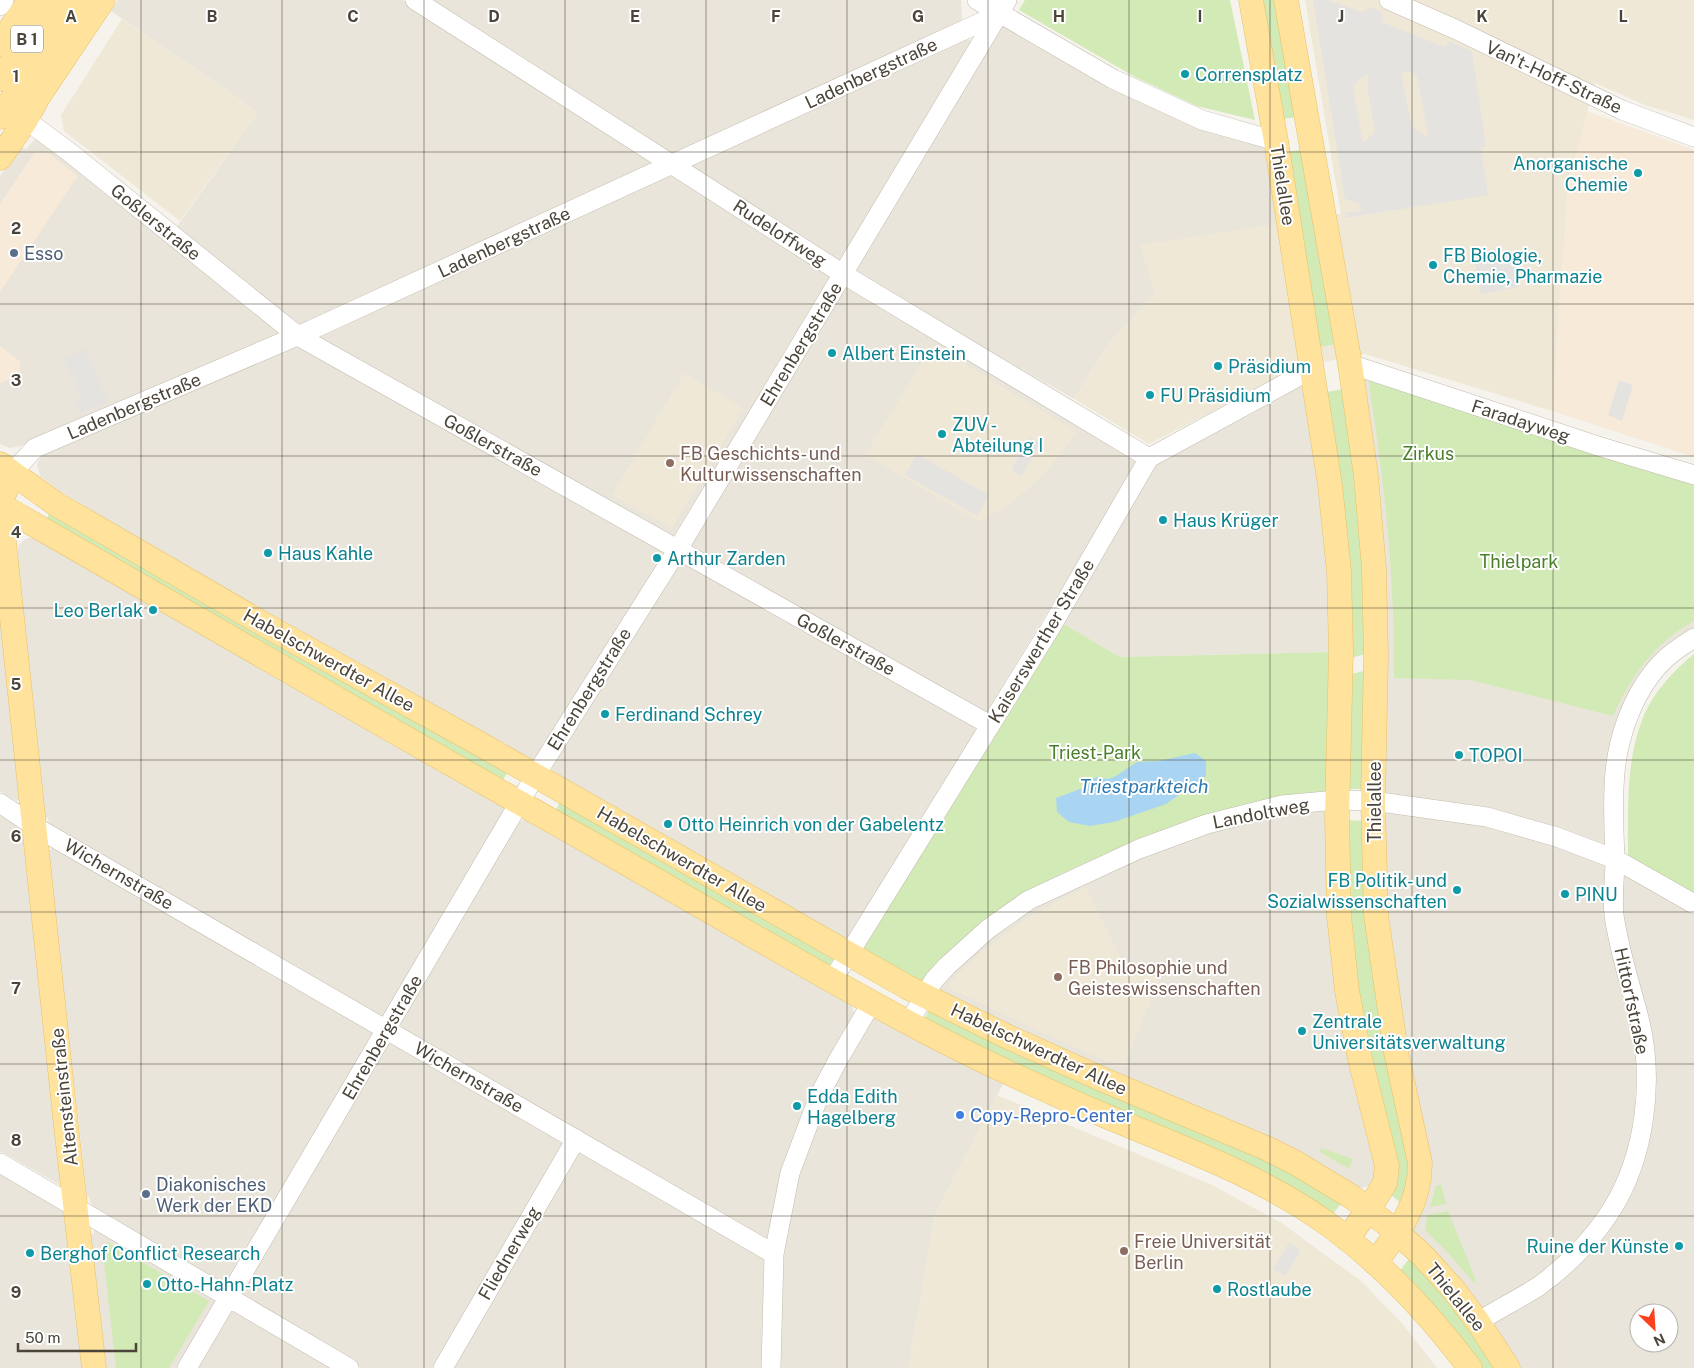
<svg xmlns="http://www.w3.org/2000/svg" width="1694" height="1368" viewBox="0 0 1694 1368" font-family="'Public Sans',sans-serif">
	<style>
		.residential { fill: #eae5da; fill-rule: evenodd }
		.commercial { fill: #f7ead8 }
		.education { fill: #efe8d6 }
		.green { fill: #d2eab5 }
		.parking { fill: #e5e3e0; fill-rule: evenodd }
		.water { fill: #a9d4f2 }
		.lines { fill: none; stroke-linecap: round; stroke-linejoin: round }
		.minor-casing { stroke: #c2bbae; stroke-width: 20 }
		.major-casing { stroke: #e6c16a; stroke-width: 25 }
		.minor { stroke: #fff; stroke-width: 19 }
		.major { stroke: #ffe39c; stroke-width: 24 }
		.grid { fill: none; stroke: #4b4439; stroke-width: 1; stroke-opacity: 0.55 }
		.culture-dot { fill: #0f9aa8; stroke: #fff; stroke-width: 2 }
		.service-dot { fill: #5c6f8a; stroke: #fff; stroke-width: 2 }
		.education-dot { fill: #8d6e63; stroke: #fff; stroke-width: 2 }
		.shop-dot { fill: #3f7fe0; stroke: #fff; stroke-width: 2 }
		.labels { text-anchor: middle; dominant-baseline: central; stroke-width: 4; stroke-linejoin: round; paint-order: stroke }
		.shield { fill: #fff; stroke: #817c74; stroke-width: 1 }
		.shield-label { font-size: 16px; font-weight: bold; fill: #4b4439 }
		.street-label { font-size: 18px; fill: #4b4439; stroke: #fff }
		.culture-label { font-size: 18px; fill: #0d838f; stroke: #fff; text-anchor: start }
		.service-label { font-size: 18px; fill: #4e5e75; stroke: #fff; text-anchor: start }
		.education-label { font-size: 18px; fill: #785e54; stroke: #fff; text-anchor: start }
		.park-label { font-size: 18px; fill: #4a7f2a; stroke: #fff }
		.shop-label { font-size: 18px; fill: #366cbe; stroke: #fff; text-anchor: start }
		.water-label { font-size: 19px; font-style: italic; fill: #2e7ab2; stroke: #fff }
		.grid-label { font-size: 16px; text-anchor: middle; font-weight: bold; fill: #4b4439; stroke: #fff; stroke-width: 4; stroke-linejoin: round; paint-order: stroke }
	</style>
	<rect width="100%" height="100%" fill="#f6f3ec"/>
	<path class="residential" d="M118,0H403L649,157L650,165L300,325L295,323L176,228L258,112L111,11Z
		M430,0H961L962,18L961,21L674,154L669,152Z
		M1002,26H1005L1264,146L1268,150L1282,223L1155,294L1110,342L1074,399L858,275L855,270Z
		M964,38L968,39L972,43L842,260H839L693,168V164Z
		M36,138H39L280,333L278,335L276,338L21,446L10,448L0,444V176L20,146L26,149Z
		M672,173L830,276L831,280L674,535L671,536L321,339V336Z
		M845,286L1137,462L1136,467L987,711L984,712L691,547L690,545Z
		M300,345L662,549V557L535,765L205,581L60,491L40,476L37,464L43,453Z
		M1361,376L1694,483V628L1678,639L1639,682L1606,844L1604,846L1385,795Z
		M1303,384L1323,487L1333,652L1120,657L1059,621L1155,465Z
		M28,538H37L506,808L388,1015L382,1018L50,825L47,817H44L15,557L18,556V546L24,540Z
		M678,560L973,724L975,728V732L851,935L846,938H842L551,774L553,765Z
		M0,599L22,795L19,796V800L17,801L0,791Z
		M1320,808H1325L1379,1169L1370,1186L1359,1188L944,999L938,987L985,938L1046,899L1179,842L1262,818Z
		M1385,811L1474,824L1511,831L1552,843L1603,863L1607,868L1626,999L1637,1057L1635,1107L1630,1142L1624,1165L1614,1188L1602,1209L1571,1248L1548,1269L1525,1286L1484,1308H1482L1413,1231L1385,946Z
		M0,814L22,829V831H26L61,1184L60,1185L0,1151Z
		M524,819H528L851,1003L855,1015L768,1239L402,1028L400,1022L517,824Z
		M51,846L374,1032L226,1287L94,1208L90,1202L89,1197H87L48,850H51Z
		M1622,874L1694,910V1368H1516L1493,1327L1494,1323L1559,1278L1648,1132L1628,947L1622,908ZM1639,1313H1669V1343H1639Z
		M876,1018L1005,1080L935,1215L912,1347L909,1368H779L780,1255L794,1183L829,1092L872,1020Z
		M390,1043L564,1143L435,1368H361L243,1299L239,1293L386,1045Z
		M578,1152H582L766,1258V1368H452Z
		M0,1172L63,1211L85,1368H0Z
		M95,1228L217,1298L178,1368H105L91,1234H93Z
		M231,1309L333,1368H194Z"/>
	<path class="commercial" d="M1587,111L1694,150V457L1552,411L1568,183Z
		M47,152L78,176L0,292V204L34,153Z
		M0,346L21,362L18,376L1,383H0Z"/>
	<path class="education" d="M1305,0H1694V120L1645,105L1595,83L1568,183L1552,411L1365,354L1302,366L1149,444L1074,399L1110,342L1155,294L1140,245L1341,214Z
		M122,19L258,112L180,221L64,131L61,115Z
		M933,345L1077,432L1049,469L1012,503L980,522L865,455Z
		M684,373L743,409L672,528L612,495Z
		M1086,887L1127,972L1165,966L1123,1068L1036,1030L951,989L950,982L979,954L1005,934L1027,918Z
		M997,1095L1212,1185L1280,1222L1360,1280L1401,1322L1437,1368H909L912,1347L935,1215Z"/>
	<path class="green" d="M1025,0H1230L1255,120L1197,106L1135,77L1019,10Z
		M1259,0H1277L1298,117L1280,119Z
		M1305,149L1337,344L1319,347L1287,152Z
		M1368,377L1694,483V621C1653,644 1632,675 1613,716L1470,680L1394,678C1395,575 1384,479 1368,377Z
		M1344,389L1358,478L1369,653L1351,658L1326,392Z
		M50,511L509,769L501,784L46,522Z
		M1059,621L1120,657L1333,652L1327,794L1134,841L1076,867L1034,887L996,913L921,983L863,953V943Z
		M1694,654V895L1628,855C1628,814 1626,762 1641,723C1651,695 1671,673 1694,654Z
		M1368,670L1366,789H1348L1351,674Z
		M561,800L835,957L827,969L554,814Z
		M1346,820L1365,821L1413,1165L1404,1206L1389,1193L1383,1116L1358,988L1350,915Z
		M930,1007L1244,1147L1344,1199L1331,1217L923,1023Z
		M1321,1148L1353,1159L1349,1169L1320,1152Z
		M1441,1184L1446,1204L1430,1207L1436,1186Z
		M1448,1211L1475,1278V1284L1449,1254L1425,1230L1427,1215Z
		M108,1242L209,1301L169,1368H116L102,1246Z
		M1412,1255L1500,1368H1478L1398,1273Z"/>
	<path class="parking" d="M1313,0H1327L1362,12L1367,10V6L1382,12V22L1445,47L1450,41L1472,52L1486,146L1481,147L1488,195L1346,218L1345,213L1361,211L1359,203L1345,199ZM1401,71L1414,73L1417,76L1428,134L1426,137L1413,127L1411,123ZM1366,75L1368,76L1369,83L1367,85L1375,132L1364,142L1362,141L1353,85Z
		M1513,251L1519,287L1480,294L1474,257Z
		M85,349L108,402L80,414L74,401L81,398L74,384L77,383L72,372L70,373L64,359Z
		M1619,380L1633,385L1622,421L1608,415Z
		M1030,437L1040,443L1022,476L1011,470Z
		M917,454L989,495L977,516L905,475Z
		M1289,1243L1301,1250L1285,1276L1273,1269Z"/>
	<path class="water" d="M1195,753L1206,761V776L1166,804L1114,822L1090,826L1069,822L1057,812L1056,798L1083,788L1096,777L1108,779L1116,776L1137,762L1159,761Z"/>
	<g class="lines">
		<defs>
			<path id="minor" d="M415,0L843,274L1149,458
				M977,0L1113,79L1202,120L1276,141
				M1389,0L1457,30L1622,110L1694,137
				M0,6L4,0
				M26,120L68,151L298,336L990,725
				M1350,364L1598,446L1694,475
				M12,473L35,448L311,330L999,14
				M0,803L34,826L774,1254
				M832,981L1051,627L1149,458L1301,375L1313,371
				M909,1022L934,980L947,966L988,929L1029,900L1139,849L1207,824L1282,805L1337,800L1373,801L1487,817L1557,837L1615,859L1694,904
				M0,1163L349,1368
				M1478,1322C1498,1309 1519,1299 1539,1286C1567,1266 1594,1238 1612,1209C1645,1156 1654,1082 1640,1022C1631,986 1619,951 1614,915C1612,897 1615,877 1615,859C1614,836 1613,812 1614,788C1615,744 1631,694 1662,662C1671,653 1683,645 1694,638
				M187,1368L535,776L678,549L1007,0
				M443,1368L576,1139
				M771,1368L774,1254L790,1173L819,1096L838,1060L872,1002"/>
			<path id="major" d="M1251,0L1276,141L1330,485L1339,571L1341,652L1337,816L1339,916L1347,991L1360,1059L1387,1166L1385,1183L1369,1209L1347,1239
				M1286,0L1350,364L1366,476L1374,569L1376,656L1373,801L1376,915L1396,1052L1420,1163C1420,1205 1399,1231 1375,1263
				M0,44L30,0
				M0,79L53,0
				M0,117L79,0
				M0,158L26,120L38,97L103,0
				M0,464L56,504L265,625L480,744L907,987L1006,1036L1106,1081L1266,1148L1296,1163L1352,1197L1398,1233L1423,1256L1453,1289L1478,1322L1508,1368
				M12,473L0,505L66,1126L94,1368
				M0,505C197,618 393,732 591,843C693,901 795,961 898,1017C966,1054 1037,1087 1108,1117C1185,1149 1264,1177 1332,1227C1385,1266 1430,1315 1470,1368"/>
		</defs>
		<use href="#minor" class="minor-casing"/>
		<use href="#major" class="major-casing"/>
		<use href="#minor" class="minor"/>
		<use href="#major" class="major"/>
	</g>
	<path class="grid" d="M141,0V1368M282,0V1368M424,0V1368M565,0V1368M706,0V1368M847,0V1368M988,0V1368M1129,0V1368M1270,0V1368M1412,0V1368M1553,0V1368M0,152H1694M0,304H1694M0,456H1694M0,608H1694M0,760H1694M0,912H1694M0,1064H1694M0,1216H1694"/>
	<g class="culture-dot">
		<circle cx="1185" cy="74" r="5"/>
		<circle cx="1638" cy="173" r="5"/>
		<circle cx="1433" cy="265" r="5"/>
		<circle cx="832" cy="353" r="5"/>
		<circle cx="1218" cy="366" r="5"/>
		<circle cx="1150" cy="395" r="5"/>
		<circle cx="942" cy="434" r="5"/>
		<circle cx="1163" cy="520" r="5"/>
		<circle cx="268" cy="553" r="5"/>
		<circle cx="657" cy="558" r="5"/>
		<circle cx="153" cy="610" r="5"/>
		<circle cx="605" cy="714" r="5"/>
		<circle cx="1459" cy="755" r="5"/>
		<circle cx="668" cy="824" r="5"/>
		<circle cx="1457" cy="890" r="5"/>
		<circle cx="1565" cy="894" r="5"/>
		<circle cx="1302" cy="1031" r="5"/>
		<circle cx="797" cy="1106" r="5"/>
		<circle cx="1679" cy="1246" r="5"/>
		<circle cx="30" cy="1253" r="5"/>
		<circle cx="147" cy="1284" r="5"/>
		<circle cx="1217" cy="1289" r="5"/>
	</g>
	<g class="service-dot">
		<circle cx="14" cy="253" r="5"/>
		<circle cx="146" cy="1194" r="5"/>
	</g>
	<g class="education-dot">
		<circle cx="670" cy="463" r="5"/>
		<circle cx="1058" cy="977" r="5"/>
		<circle cx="1124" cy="1251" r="5"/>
	</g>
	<circle class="shop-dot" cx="960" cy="1115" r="5"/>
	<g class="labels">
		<rect class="shield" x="11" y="25.5" width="32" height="27" rx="4"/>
		<g class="shield-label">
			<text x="27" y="39">B 1</text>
		</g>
		<g class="street-label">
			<text transform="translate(871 73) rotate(-25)">Ladenbergstraße</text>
			<text transform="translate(1554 77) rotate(25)">Van't-Hoff-Straße</text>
			<text transform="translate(1283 185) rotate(81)">Thielallee</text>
			<text transform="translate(156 222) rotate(39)">Goßlerstraße</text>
			<text transform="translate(780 233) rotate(33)">Rudeloffweg</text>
			<text transform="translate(504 242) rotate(-25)">Ladenbergstraße</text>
			<text transform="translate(801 344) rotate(-59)">Ehrenbergstraße</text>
			<text transform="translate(134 406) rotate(-23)">Ladenbergstraße</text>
			<text transform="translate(1521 421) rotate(18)">Faradayweg</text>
			<text transform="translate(493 445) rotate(29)">Goßlerstraße</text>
			<text transform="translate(1041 641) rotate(-59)">Kaiserswerther Straße</text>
			<text transform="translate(846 644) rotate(29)">Goßlerstraße</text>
			<text transform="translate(329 660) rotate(29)">Habelschwerdter Allee</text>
			<text transform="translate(589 689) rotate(-58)">Ehrenbergstraße</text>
			<text transform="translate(1374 802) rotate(-90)">Thielallee</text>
			<text transform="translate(1261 813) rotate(-11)">Landoltweg</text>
			<text transform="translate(682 859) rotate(30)">Habelschwerdter Allee</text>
			<text transform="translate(119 874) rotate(30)">Wichernstraße</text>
			<text transform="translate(1632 1001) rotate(78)">Hittorfstraße</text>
			<text transform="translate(382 1037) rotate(-60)">Ehrenbergstraße</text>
			<text transform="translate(1039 1049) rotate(25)">Habelschwerdter Allee</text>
			<text transform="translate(469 1077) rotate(30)">Wichernstraße</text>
			<text transform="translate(64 1097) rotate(-96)">Altensteinstraße</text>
			<text transform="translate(509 1253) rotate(-60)">Fliednerweg</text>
			<text transform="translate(1456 1297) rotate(51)">Thielallee</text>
		</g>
		<g class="culture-label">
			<text x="1195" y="74">Corrensplatz</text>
			<text x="1628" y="163" text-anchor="end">Anorganische<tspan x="1628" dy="21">Chemie</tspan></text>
			<text x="1443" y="255">FB Biologie,<tspan x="1443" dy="21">Chemie, Pharmazie</tspan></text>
			<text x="842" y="353">Albert Einstein</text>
			<text x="1228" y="366">Präsidium</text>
			<text x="1160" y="395">FU Präsidium</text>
			<text x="952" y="424">ZUV -<tspan x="952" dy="21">Abteilung I</tspan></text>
			<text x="1173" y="520">Haus Krüger</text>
			<text x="278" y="553">Haus Kahle</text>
			<text x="667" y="558">Arthur Zarden</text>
			<text x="143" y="610" text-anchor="end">Leo Berlak</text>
			<text x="615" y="714">Ferdinand Schrey</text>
			<text x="1469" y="755">TOPOI</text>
			<text x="678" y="824">Otto Heinrich von der Gabelentz</text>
			<text x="1447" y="880" text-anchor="end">FB Politik- und<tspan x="1447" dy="21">Sozialwissenschaften</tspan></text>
			<text x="1575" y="894">PINU</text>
			<text x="1312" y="1021">Zentrale<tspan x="1312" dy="21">Universitätsverwaltung</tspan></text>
			<text x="807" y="1096">Edda Edith<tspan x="807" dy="21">Hagelberg</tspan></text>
			<text x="1669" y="1246" text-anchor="end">Ruine der Künste</text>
			<text x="40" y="1253">Berghof Conflict Research</text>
			<text x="157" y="1284">Otto-Hahn-Platz</text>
			<text x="1227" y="1289">Rostlaube</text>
		</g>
		<g class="service-label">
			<text x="24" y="253">Esso</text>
			<text x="156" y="1184">Diakonisches<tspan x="156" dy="21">Werk der EKD</tspan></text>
		</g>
		<g class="education-label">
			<text x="680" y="453">FB Geschichts- und<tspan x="680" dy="21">Kulturwissenschaften</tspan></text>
			<text x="1068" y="967">FB Philosophie und<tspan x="1068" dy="21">Geisteswissenschaften</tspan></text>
			<text x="1134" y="1241">Freie Universität<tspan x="1134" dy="21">Berlin</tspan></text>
		</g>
		<g class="park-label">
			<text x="1428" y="453">Zirkus</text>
			<text x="1519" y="561">Thielpark</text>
			<text x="1095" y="752">Triest-Park</text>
		</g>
		<g class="shop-label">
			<text x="970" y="1115">Copy-Repro-Center</text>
		</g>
		<g class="water-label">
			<text x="1144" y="786">Triestparkteich</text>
		</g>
	</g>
	<g class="grid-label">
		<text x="71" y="22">A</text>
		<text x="212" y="22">B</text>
		<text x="353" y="22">C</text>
		<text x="494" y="22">D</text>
		<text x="635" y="22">E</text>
		<text x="776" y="22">F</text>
		<text x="918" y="22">G</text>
		<text x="1059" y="22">H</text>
		<text x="1200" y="22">I</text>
		<text x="1341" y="22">J</text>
		<text x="1482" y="22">K</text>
		<text x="1623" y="22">L</text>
		<text x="16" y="82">1</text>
		<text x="16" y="234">2</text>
		<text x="16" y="386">3</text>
		<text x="16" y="538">4</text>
		<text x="16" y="690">5</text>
		<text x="16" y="842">6</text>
		<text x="16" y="994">7</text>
		<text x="16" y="1146">8</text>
		<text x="16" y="1298">9</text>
	</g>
	<g transform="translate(1654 1328) rotate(155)"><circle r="24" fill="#ffffff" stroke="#b7b4b0"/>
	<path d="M0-4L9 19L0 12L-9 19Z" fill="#fc3f1d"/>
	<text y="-8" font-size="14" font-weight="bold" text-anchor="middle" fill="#4b4439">N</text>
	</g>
	<path d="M18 1343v8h118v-8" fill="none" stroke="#4b4439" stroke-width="2.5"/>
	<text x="25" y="1343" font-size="15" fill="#4b4439" stroke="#ffffff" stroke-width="4" paint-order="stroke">50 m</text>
</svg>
